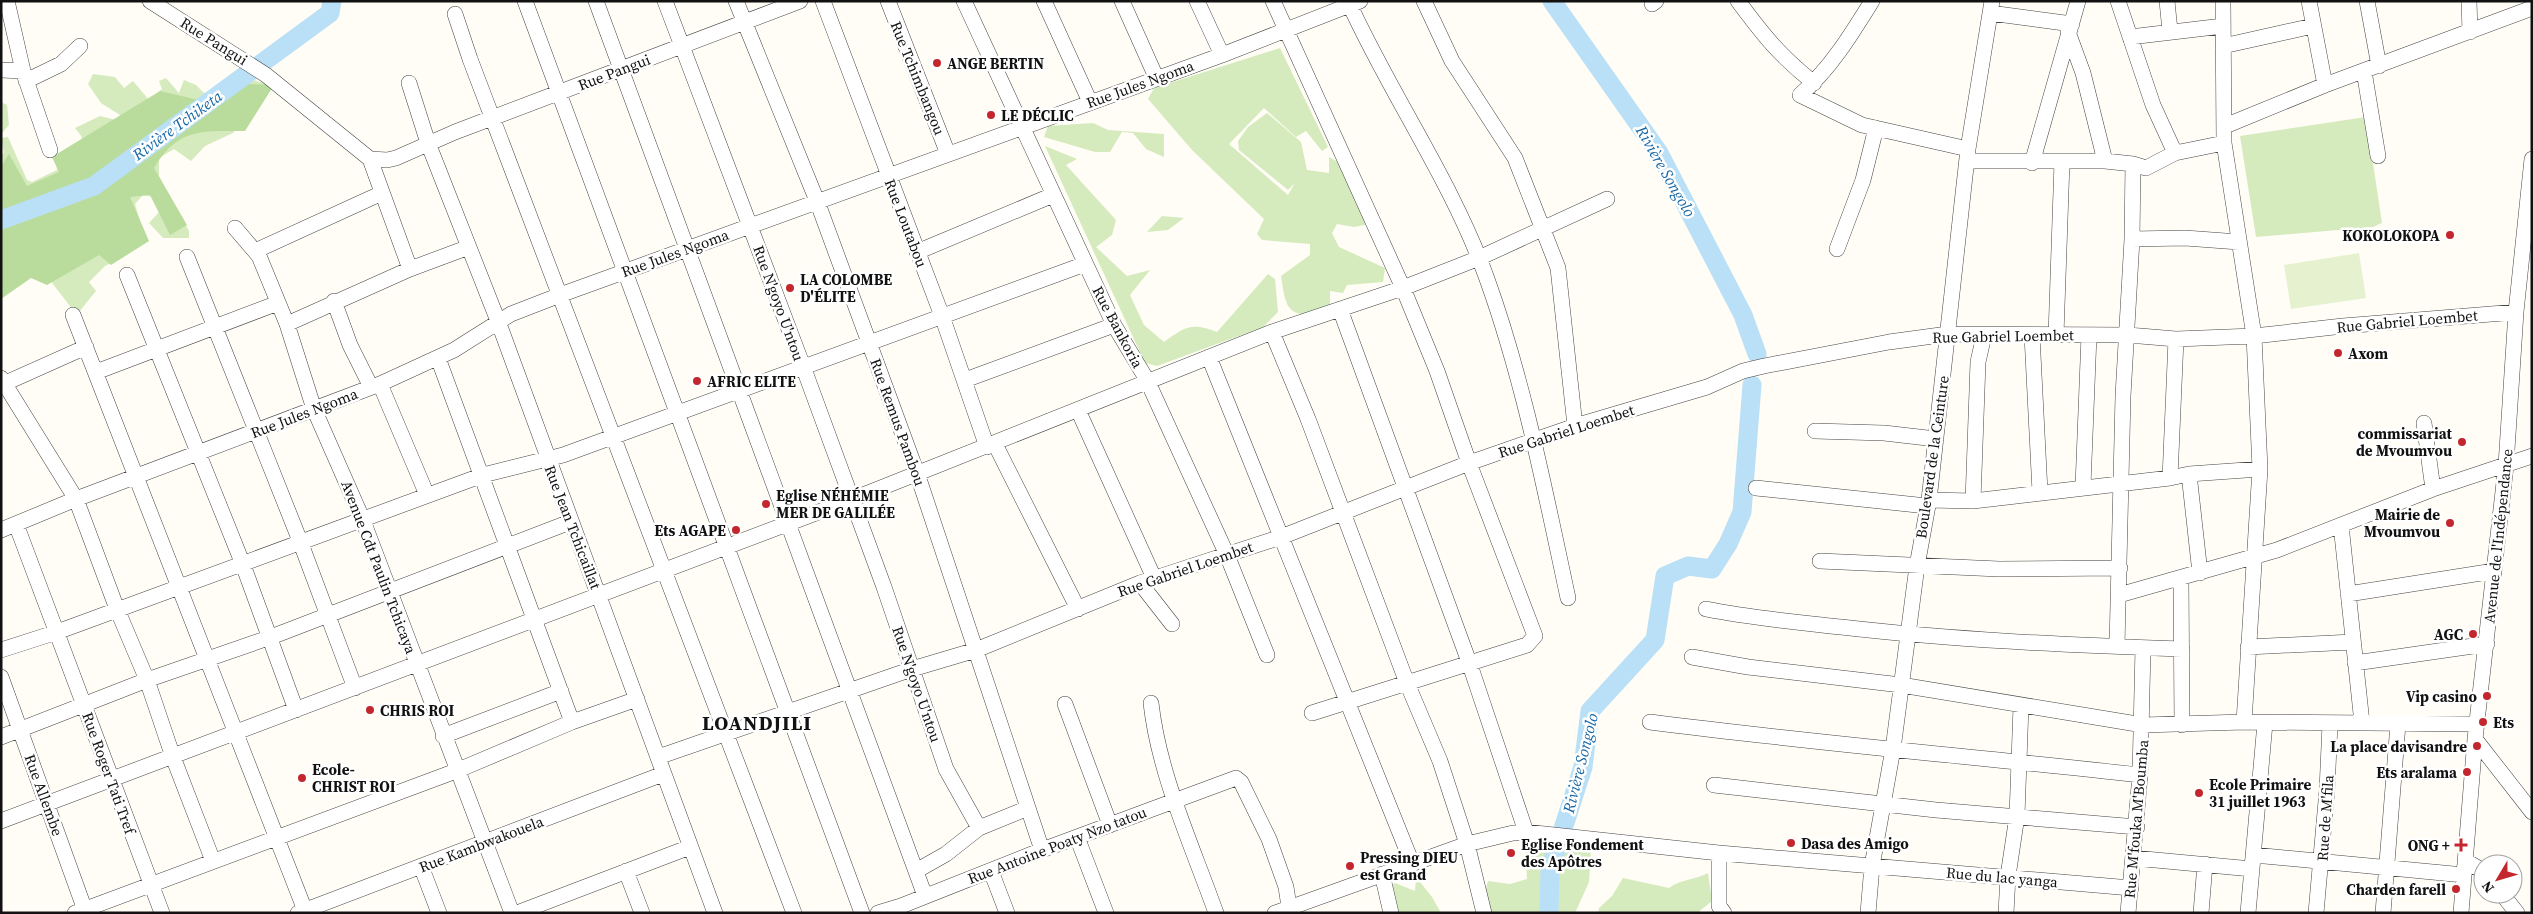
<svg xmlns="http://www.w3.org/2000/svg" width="2533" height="914" viewBox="0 0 2533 914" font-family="'Source Serif 4',serif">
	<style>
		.green { fill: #d5ebbd }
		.forest { fill: #b9dc9c }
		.pitch { fill: #e6f2cf }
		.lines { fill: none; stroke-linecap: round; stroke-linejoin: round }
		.river { stroke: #b9e0f7; stroke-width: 19 }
		.minor-casing { stroke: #444; stroke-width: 16 }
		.minor { stroke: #fff; stroke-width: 15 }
		.poi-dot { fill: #c4262e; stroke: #fff; stroke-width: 2 }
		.labels { text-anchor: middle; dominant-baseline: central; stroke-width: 5; stroke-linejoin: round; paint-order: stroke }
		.street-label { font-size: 15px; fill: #111; stroke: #fff }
		.poi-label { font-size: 15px; font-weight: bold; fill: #111; stroke: #fff; text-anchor: start }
		.water-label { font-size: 16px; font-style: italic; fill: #1768a6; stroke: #fff }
		.district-label { font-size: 20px; font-weight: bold; letter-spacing: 1px; fill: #111; stroke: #fff }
	</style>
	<rect width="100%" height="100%" fill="#fffdf5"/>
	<path class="green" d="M1280,48L1328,147L1322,151L1306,131L1296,137L1264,108L1229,144L1288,195L1295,183L1288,190L1239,150L1238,141L1248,127L1267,113L1301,142L1307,170L1329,173V157L1340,163L1370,224L1354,227L1337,224L1332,233L1339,247L1385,268L1383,282L1347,285L1343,293L1330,291V317C1290,313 1287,318 1281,276L1310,255V244L1262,240L1257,234L1264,219L1192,150L1148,99L1154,88Z
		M93,74L115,77L124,88L133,81L149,100L162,89L159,81L166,78L179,93L184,80L196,85L210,99L250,79L264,83L271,89L233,133L205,146L191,161L174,149L159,158V176L189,231V238H163L149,223L160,211L158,198L143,195L135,204L141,225L128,254L105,266L89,282L96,291L79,312L73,310L1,217V154L4,153L1,138L8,137L27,180L32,182L57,170L56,163L80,146L82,137L75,128L100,116L116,120L120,115L101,103L88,84Z
		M1,102L7,105L9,125L2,133Z
		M2366,117L2382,223L2373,227L2256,237L2240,136Z
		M1093,123L1108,130L1164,134V157L1146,149L1133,133L1122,132L1110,152H1095L1044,137L1048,126Z
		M1045,146L1077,159L1066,165L1116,220L1112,235L1096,247L1127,276L1150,270L1130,295L1144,325L1164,342C1185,327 1191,322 1217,332L1268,274L1275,279L1278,312L1263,327L1157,366L1145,363Z
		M1162,216L1184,218L1168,230L1147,232Z
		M1556,845L1572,851L1591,850L1589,882L1575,913H1485L1484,896L1488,881L1510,884L1527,879L1525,846Z
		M1708,873L1712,901L1697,913H1598L1599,908L1612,896L1623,878L1669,888C1681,879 1695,880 1708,873Z
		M1416,877L1432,897L1441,913H1390L1385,890L1395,883L1415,891Z"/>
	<path class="forest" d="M249,84L274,85L245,131C203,131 178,127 154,168L187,225L170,235L150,195L130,197L149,241L111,265L99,255L47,285L31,278L1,299V166L9,154L27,186L59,172L52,157L160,91L203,101Z"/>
	<path class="pitch" d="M2359,253L2366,298L2291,309L2284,265Z"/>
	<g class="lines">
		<path class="river" d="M1552,1L1659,153L1743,315L1757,354
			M1,220L94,186L330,13L332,1
			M1549,913L1550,869L1583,767L1590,711L1655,640L1665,576L1688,566L1712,569L1728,544L1742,512L1752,385"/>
		<defs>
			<path id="minor" d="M7,1L23,71L50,150
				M150,1L266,75L370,159
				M525,1L862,913
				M596,1L925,896
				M665,1L804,369L884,587L946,769L979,828
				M736,1L817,201L917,473L1042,850
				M823,1L942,316L987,447
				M888,1L948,154
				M964,1L1114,325L1147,380L1227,555L1267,655
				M1044,1L1090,102
				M1122,1L1156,77
				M1197,1L1222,55
				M1273,1L1403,288L1437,371L1469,463L1535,636L1527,645L1312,713
				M1348,1C1391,96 1452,181 1487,279C1524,382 1545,491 1568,598
				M1424,1L1452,61L1515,158L1558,268L1575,426
				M1738,1C1764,36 1780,56 1814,83
				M1872,1C1851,35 1830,69 1800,95L1862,125L1968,149
				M2118,1L2153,105L2175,153
				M2167,1L2170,31
				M2223,1L2224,143L2254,336L2260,469L2244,722
				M2309,1L2325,85
				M2367,1L2379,66
				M2469,1L2470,32
				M1652,4L1656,1
				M1990,13L2072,24
				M455,14L470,59L794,913
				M2068,32L2083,73L2105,161
				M2130,37L2223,26
				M2223,46L2313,26
				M1,70L23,71
				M2364,71L2378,156
				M26,81L61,64L80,46
				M409,83L428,143L498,321L715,913
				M2225,126L2325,85L2532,8
				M370,159L387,160L396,158L455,132L800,1
				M370,159L410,269
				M1967,161H2105L2133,164L2146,168L2175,153L2224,143
				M2032,163L2078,1
				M235,228L259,256L287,324L314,409L362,518L512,913
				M2132,239L2185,238L2239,242
				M1837,249L1863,180L1876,128
				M255,251L382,193
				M917,252L1053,195
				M187,257L300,541L355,688
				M127,275L242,562L296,710
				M334,301L350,345L371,387
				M1340,309L1469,662L1526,832
				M73,315L306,913
				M287,324L410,269L469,247
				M1272,332L1308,419L1407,683L1440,761L1467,844L1484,913
				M2032,335L2040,492
				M2056,335L2062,162
				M1209,357L1412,863
				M438,358L572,722
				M96,372L278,303
				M1,378L76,499L117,609L147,680L173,757L213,861
				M965,380L1114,325
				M380,384L427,495
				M1,385L86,347
				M1078,410L1154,578
				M2424,423L2433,489
				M1815,431L1884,433L1936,439
				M995,444L1078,609
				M2189,474L2200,573
				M2170,478L2176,339
				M2083,486L2089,335
				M1756,488L1927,506
				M1929,500L1973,501L2170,478L2189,474L2260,469
				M1973,501L1978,362L1984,335
				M16,524L162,913
				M2341,525L2362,723
				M1,530L76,499L380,384L454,350L511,314L560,295L1222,55L1360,1
				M1820,561L1999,569L2120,568
				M2181,578L2182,725
				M1140,583L1172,624
				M2348,594L2494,571
				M2119,595L2277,550L2433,489L2532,456
				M1706,609C1751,618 1795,622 1841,627C1954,640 2068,645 2182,649
				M2117,646L2123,396L2132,239L2133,164
				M2248,647L2353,642
				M1,650L57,632L483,475L563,455L1085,264
				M1692,657L1748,667L1901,685L2143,725L2244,722L2477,724
				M2355,663L2487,644
				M1,677L86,913
				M1151,703C1159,775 1192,845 1216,913
				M1065,704L1110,825
				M1650,722C1813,743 1977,757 2140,775
				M443,736L561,691
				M1,737L147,680L271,637L570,522
				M2475,739L2532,812
				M658,757L912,669L976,650L1140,583L1281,537L1469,463L1575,426L1707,387L1743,371L1764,366L1889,342L1948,334L2128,335L2176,339L2254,336L2343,326L2516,312
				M1714,785L1936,810L2137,827
				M1,821L853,499L1272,332L1403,288L1479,258L1607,199
				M1077,837L1106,913
				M1719,853V906L1724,913
				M2254,855L2464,875
				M2134,858L2252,869
				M2466,861L2483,871
				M421,866L439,913
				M626,871L642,913
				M916,871L946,854L979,828L1028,808
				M991,871L1007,913
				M1382,874L1391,913
				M2502,894L2517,913
				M75,913L456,771L572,722L637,699
				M298,913L663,774
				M517,913L690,847
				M878,913L901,906L1042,850L1236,778L1241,782L1269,839L1286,887L1290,913
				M1275,913L1467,844L1513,833L1526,832L1719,853L2131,888
				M1868,913L1872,866L1893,749L1917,566L1929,500L1968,149L1992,1
				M2006,913L2008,876L2017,816L2021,706
				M2128,913L2140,775L2143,648
				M2201,913L2205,864
				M2248,913L2265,723
				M2316,913L2327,790L2330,724
				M2383,913L2398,724
				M2461,913L2475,739L2506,465L2516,312L2532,159"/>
		</defs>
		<use href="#minor" class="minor-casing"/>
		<use href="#minor" class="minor"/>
	</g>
	<g class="poi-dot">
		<circle cx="937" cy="63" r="5"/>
		<circle cx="991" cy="115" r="5"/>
		<circle cx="2450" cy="235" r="5"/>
		<circle cx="790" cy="288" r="5"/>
		<circle cx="2338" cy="353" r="5"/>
		<circle cx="697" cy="381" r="5"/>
		<circle cx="2462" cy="442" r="5"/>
		<circle cx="766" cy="504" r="5"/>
		<circle cx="2450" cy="523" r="5"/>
		<circle cx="736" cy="530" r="5"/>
		<circle cx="2473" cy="634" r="5"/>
		<circle cx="2487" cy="696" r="5"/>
		<circle cx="370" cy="710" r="5"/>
		<circle cx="2483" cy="722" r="5"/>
		<circle cx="2477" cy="746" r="5"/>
		<circle cx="2467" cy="772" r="5"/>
		<circle cx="302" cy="778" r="5"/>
		<circle cx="2199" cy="793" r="5"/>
		<circle cx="1791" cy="843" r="5"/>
		<path d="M2458.5 837.5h5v5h5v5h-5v5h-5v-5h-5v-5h5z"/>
		<circle cx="1511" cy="853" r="5"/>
		<circle cx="1350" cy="866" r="5"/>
		<circle cx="2456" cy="889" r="5"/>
	</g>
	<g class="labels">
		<g class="street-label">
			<text transform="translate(214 41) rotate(32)">Rue Pangui</text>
			<text transform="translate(614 72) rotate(-21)">Rue Pangui</text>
			<text transform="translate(918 78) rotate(68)">Rue Tchimbangou</text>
			<text transform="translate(1140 84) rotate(-20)">Rue Jules Ngoma</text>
			<text transform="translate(906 223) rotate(69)">Rue Loutabou</text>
			<text transform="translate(675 253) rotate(-20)">Rue Jules Ngoma</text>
			<text transform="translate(779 303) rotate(70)">Rue N'goyo U'ntou</text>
			<text transform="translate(2407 321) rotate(-5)">Rue Gabriel Loembet</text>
			<text transform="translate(1118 327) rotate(62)">Rue Bankoria</text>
			<text transform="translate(2003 336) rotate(-1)">Rue Gabriel Loembet</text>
			<text transform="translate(304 413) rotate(-21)">Rue Jules Ngoma</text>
			<text transform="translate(898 422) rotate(70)">Rue Remus Pambou</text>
			<text transform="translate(1566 431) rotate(-18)">Rue Gabriel Loembet</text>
			<text transform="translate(1932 457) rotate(-82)">Boulevard de la Ceinture</text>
			<text transform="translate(573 527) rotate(69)">Rue Jean Tchicaillat</text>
			<text transform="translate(2498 536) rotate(-84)">Avenue de l'Indépendance</text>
			<text transform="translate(379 567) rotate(69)">Avenue Cdt Paulin Tchicaya</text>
			<text transform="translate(1185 569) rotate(-19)">Rue Gabriel Loembet</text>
			<text transform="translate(917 684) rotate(71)">Rue N'goyo U'ntou</text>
			<text transform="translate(109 773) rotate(70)">Rue Roger Tati Tref</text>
			<text transform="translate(44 795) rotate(70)">Rue Allembe</text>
			<text transform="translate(2325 818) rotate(-86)">Rue de M'fila</text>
			<text transform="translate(2136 819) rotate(-85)">Rue M'fouka M'Boumba</text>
			<text transform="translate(481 844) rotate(-21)">Rue Kambwakouela</text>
			<text transform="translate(1057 845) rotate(-21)">Rue Antoine Poaty Nzo tatou</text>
			<text transform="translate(2002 877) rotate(5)">Rue du lac yanga</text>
		</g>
		<g class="poi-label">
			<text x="947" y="63">ANGE BERTIN</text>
			<text x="1001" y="115">LE DÉCLIC</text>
			<text x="2440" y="235" text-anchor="end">KOKOLOKOPA</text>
			<text x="800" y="279">LA COLOMBE<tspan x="800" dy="17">D'ÉLITE</tspan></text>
			<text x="2348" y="353">Axom</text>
			<text x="707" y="381">AFRIC ELITE</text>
			<text x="2452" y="433" text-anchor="end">commissariat<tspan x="2452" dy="17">de Mvoumvou</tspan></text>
			<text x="776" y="495">Eglise NÉHÉMIE<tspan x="776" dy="17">MER DE GALILÉE</tspan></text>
			<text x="2440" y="514" text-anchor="end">Mairie de<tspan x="2440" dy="17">Mvoumvou</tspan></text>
			<text x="726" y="530" text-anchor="end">Ets AGAPE</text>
			<text x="2463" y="634" text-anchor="end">AGC</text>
			<text x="2477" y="696" text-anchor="end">Vip casino</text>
			<text x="380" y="710">CHRIS ROI</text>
			<text x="2493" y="722">Ets</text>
			<text x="2467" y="746" text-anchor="end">La place davisandre</text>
			<text x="312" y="769">Ecole-<tspan x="312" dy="17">CHRIST ROI</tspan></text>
			<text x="2457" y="772" text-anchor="end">Ets aralama</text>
			<text x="2209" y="784">Ecole Primaire<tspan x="2209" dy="17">31 juillet 1963</tspan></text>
			<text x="1801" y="843">Dasa des Amigo</text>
			<text x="1521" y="844">Eglise Fondement<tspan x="1521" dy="17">des Apôtres</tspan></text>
			<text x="2450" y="845" text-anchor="end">ONG +</text>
			<text x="1360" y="857">Pressing DIEU<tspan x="1360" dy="17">est Grand</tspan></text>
			<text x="2446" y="889" text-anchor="end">Charden farell</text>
		</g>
		<g class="water-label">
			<text transform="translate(177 125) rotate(-36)">Rivière Tchiketa</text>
			<text transform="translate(1666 171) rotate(60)">Rivière Songolo</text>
			<text transform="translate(1580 763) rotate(-76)">Rivière Songolo</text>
		</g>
		<g class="district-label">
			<text x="757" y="723">LOANDJILI</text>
		</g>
	</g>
	<rect width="2533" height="914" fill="none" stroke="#111111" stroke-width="5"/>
	<g transform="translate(2498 879) rotate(232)"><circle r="24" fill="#ffffff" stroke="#a0a0a0"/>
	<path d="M0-4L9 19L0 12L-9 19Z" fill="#c4262e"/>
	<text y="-8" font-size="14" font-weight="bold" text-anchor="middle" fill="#111111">N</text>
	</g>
</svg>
